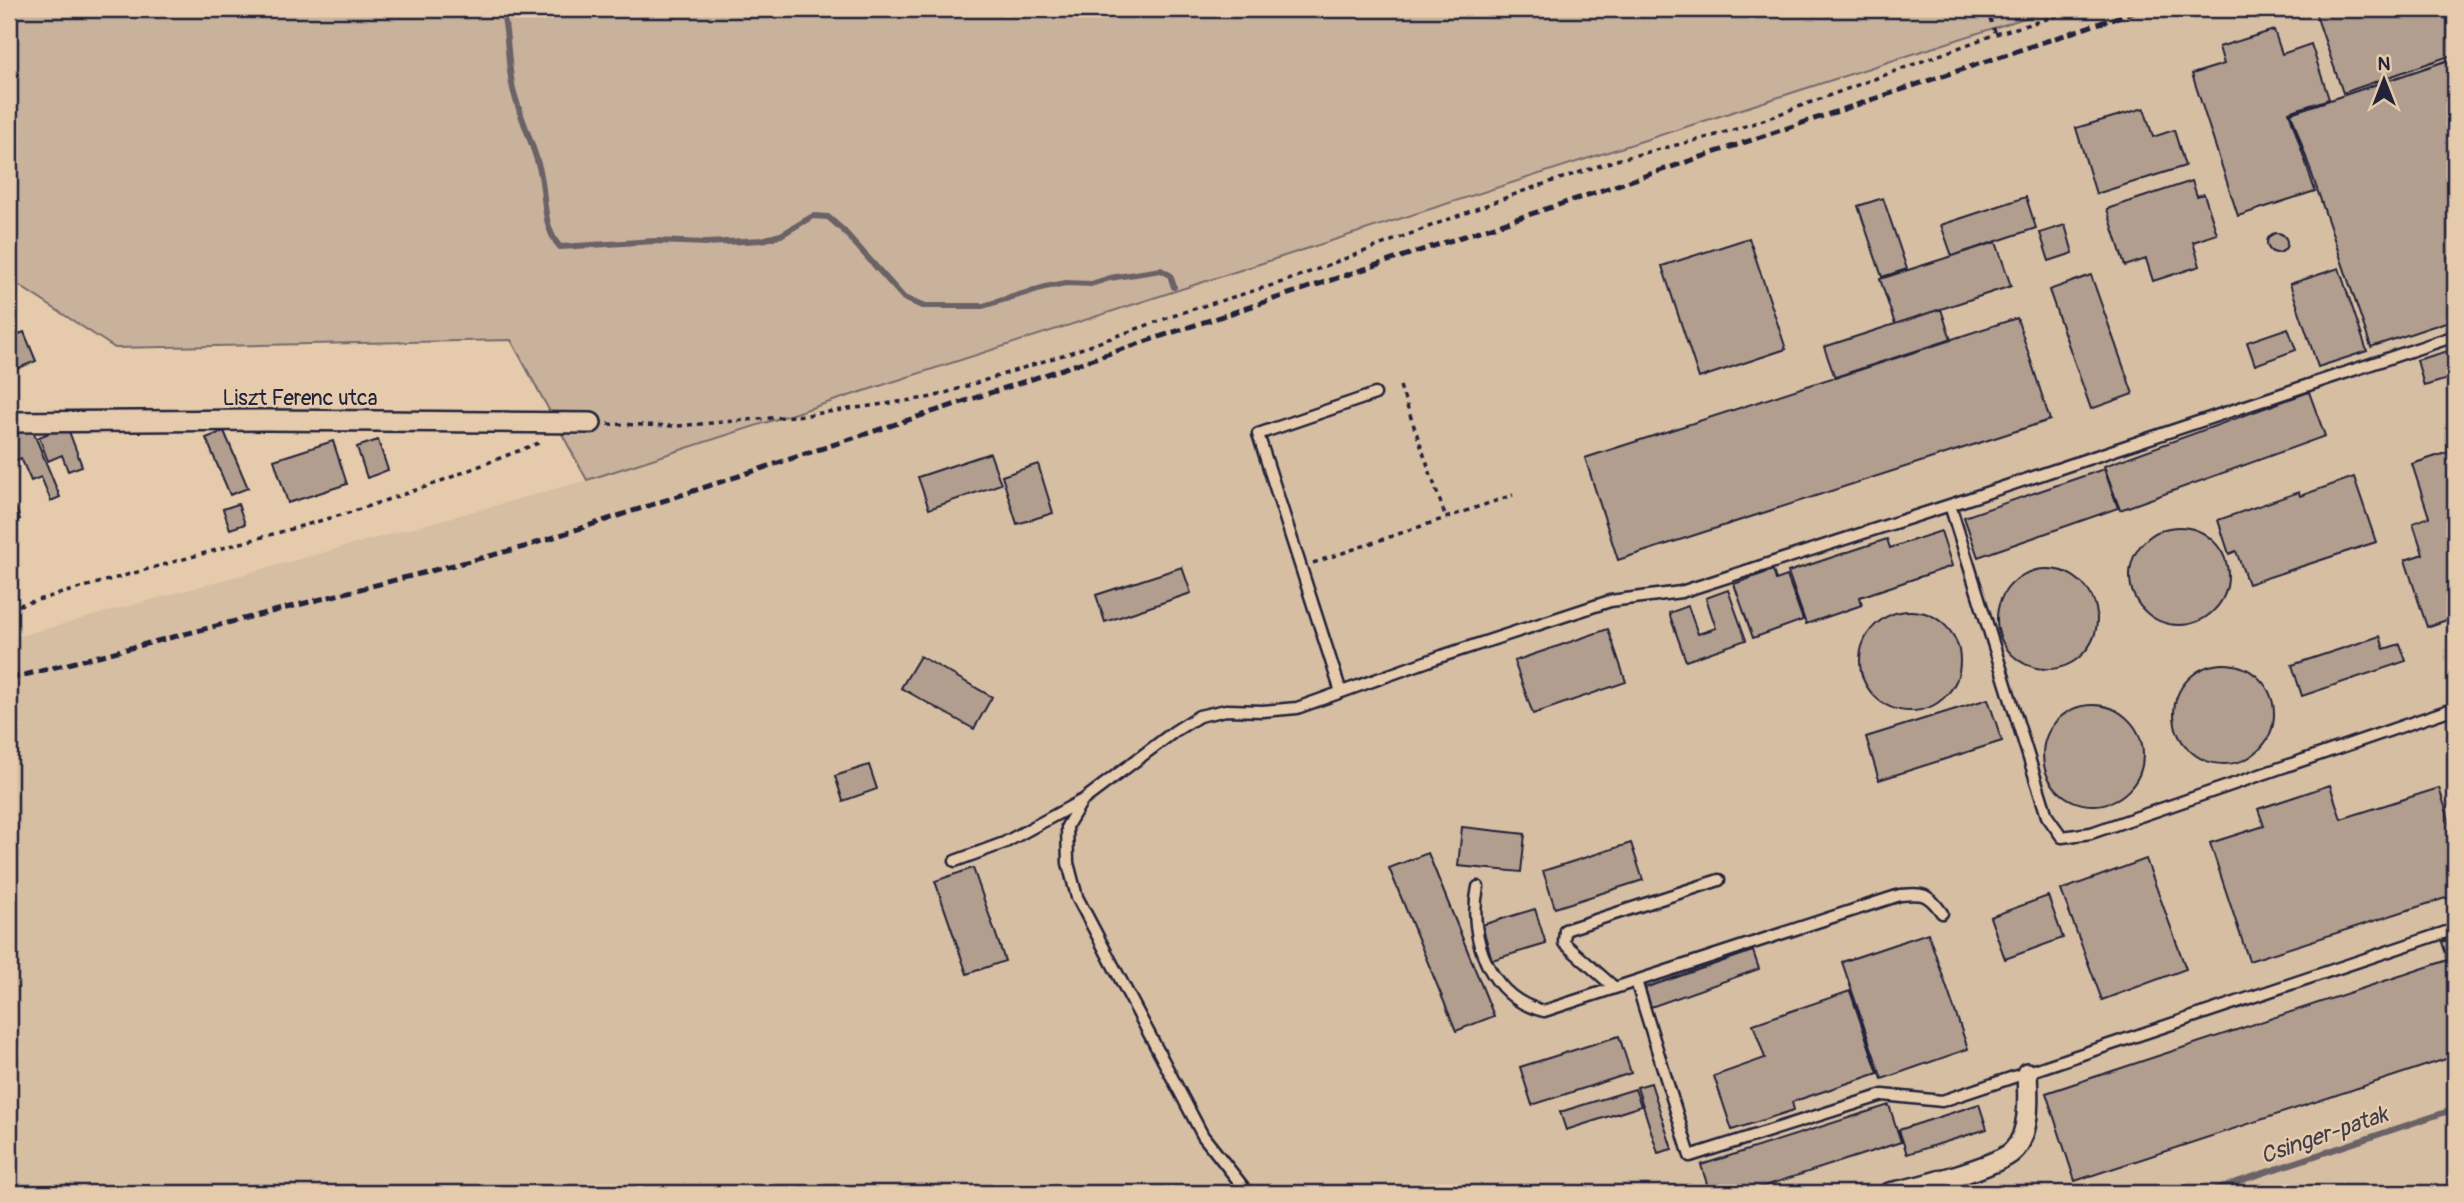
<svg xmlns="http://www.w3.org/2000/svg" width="2464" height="1202" viewBox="0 0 2464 1202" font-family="Pangolin,sans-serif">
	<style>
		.built { fill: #d6bea3 }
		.green { fill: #c9b29c; stroke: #766a6c; stroke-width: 2 }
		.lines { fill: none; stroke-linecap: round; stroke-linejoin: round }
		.stream { stroke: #6b6266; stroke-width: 6 }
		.building { fill: #b29e8e; stroke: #22223b; stroke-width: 2 }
		.service-casing { stroke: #22223b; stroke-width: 15 }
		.minor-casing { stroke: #22223b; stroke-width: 24 }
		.path { stroke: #22223b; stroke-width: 3.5; stroke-dasharray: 5 5; stroke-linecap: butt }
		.service { stroke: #e5cbac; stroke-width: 10 }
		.minor { stroke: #e5cbac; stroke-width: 19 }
		.rail { stroke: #22223b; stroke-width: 5; stroke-dasharray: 10 5; stroke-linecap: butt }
		.labels { text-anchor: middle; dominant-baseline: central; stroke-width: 5; stroke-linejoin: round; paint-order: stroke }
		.street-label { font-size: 21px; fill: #22223b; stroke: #e5cbac }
		.water-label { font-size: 23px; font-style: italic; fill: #403d4d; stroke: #e5cbac }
	</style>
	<rect width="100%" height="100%" fill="#e5cbac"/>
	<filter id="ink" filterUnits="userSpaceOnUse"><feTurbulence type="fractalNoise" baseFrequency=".0143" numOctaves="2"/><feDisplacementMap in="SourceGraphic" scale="14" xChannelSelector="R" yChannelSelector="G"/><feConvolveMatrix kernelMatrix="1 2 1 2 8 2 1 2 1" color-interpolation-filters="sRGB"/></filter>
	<g filter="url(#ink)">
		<path class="built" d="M2053,9H2455V1193H9V639L587,480Z"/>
		<path class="green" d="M9,9H2053L587,480L511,340L115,348L9,279Z"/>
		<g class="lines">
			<path class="stream" d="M502,9C509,35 507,62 513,89C520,117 533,143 540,171C546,195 542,228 560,247L655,241L707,243L762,240L781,235L813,216L828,217L843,230L904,298L922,306H983L1045,287L1066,283L1091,284L1110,278L1161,270L1170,275L1174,287
				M2204,1193L2455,1109"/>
		</g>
		<path class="building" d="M2314,9H2455V54L2343,93Z
			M2274,30L2282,54L2311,44L2329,99L2289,112L2315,191L2238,216L2192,74L2224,64L2219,47Z
			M2455,58V319L2371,347L2291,113Z
			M2144,108L2153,137L2174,130L2185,166L2096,194L2076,128Z
			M2192,181L2197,196L2204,194L2217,234L2193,242L2200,266L2153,281L2146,259L2125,266L2107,209Z
			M2026,197L2036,228L1952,256L1941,225Z
			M1883,198L1907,269L1882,277L1858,206Z
			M2065,225L2073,253L2049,261L2040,233Z
			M2267 243a10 10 0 1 1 20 0a10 10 0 1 1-20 0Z
			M1749,238L1786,349L1699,378L1662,266Z
			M1996,242L2011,286L1895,324L1880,279Z
			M2339,268L2367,351L2318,367L2290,284Z
			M2091,275L2133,394L2091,409L2049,290Z
			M1941,309L1951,340L1835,378L1824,347Z
			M2017,318L2050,420L1618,560L1585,458Z
			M2288,328L2296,350L2255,365L2247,342Z
			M24,332L36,361L9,372V338Z
			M2455,349V377L2424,386L2417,360Z
			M2309,392L2325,436L2120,510L2104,466Z
			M31,426L60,497L51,501L41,477L31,481L21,458L12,462L9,453V435Z
			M67,426L82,466L68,471L62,455L48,461L39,437Z
			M224,431L248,488L230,495L206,438Z
			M378,440L388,470L367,478L357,447Z
			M333,441L347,484L288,503L274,460Z
			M2455,450V617L2427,627L2405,560L2423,554L2413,523L2429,517L2412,464Z
			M990,453L1001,484L929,509L918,477Z
			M1038,464L1053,513L1017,524L1002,476Z
			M2104,469L2118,508L1978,557L1964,517Z
			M2354,477L2376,542L2248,584L2236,551L2229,554L2218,520L2299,492L2300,496Z
			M238,504L245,524L230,529L223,509Z
			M15,507L20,519L9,524V510Z
			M2130 576a49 49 0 1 1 98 0a49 49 0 1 1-98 0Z
			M1941,531L1952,566L1860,597L1862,605L1806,624L1788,572L1887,539L1890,548Z
			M1182,567L1191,593L1105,622L1096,595Z
			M1997 619a50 50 0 1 1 100 0a50 50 0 1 1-100 0Z
			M1773,570L1776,580L1787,576L1803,620L1753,638L1734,584Z
			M1728,590L1746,640L1686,661L1669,613L1688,606L1698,634L1716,628L1706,598Z
			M1860 661a50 50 0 1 1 100 0a50 50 0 1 1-100 0Z
			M1608,629L1626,682L1533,714L1514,661Z
			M2380,636L2384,649L2400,644L2406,661L2302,696L2292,665Z
			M920,656L992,697L974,729L901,688Z
			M2174 714a50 50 0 1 1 100 0a50 50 0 1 1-100 0Z
			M1988,699L2002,741L1879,780L1866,737Z
			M2043 755a50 50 0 1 1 100 0a50 50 0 1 1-100 0Z
			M869,765L877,789L843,801L835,776Z
			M2330,785L2341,819L2439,788L2455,838V895L2249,961L2210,843L2264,826L2258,809Z
			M1462,827L1525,834L1521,872L1458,866Z
			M1631,843L1643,880L1555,908L1543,871Z
			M1428,853L1494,1016L1456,1031L1389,868Z
			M2146,859L2186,969L2102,1000L2061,890Z
			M973,868L1005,961L967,974L935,881Z
			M2048,896L2063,938L2005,959L1990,917Z
			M1535,909L1546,944L1492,960L1482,925Z
			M1928,933L1968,1049L1882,1079L1842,962Z
			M2455,937V1056L2075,1181L2046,1093L2448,960L2442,942Z
			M1753,951L1759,969L1651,1007L1645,988Z
			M1850,991L1878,1073L1792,1102L1794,1110L1732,1130L1714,1076L1765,1058L1753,1024Z
			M1619,1036L1631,1073L1532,1105L1520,1067Z
			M1651,1083L1672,1149L1658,1153L1637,1087Z
			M1635,1089L1641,1106L1566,1130L1560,1112Z
			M1979,1104L1987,1129L1907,1154L1899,1130Z
			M1889,1105L1901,1142L1743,1193H1710L1701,1165Z"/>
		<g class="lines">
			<defs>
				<path id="service" d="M1950,505L2047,816L2062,837L2091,833L2455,708
					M1341,692L1258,434L1375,394
					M955,861L1004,843L1081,801
					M1478,887C1467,937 1490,999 1544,1011L1900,895C1923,893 1928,893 1942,913
					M1636,981L1690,1156L1883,1095L1942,1101L2455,929
					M1615,988L1564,943L1565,930L1719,880
					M1248,1193L1203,1136L1077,897L1068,863L1067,826L1082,801L1175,731L1199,716L1226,710L1263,711L1297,708L1442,656L1610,601L1681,592L1950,505L2455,336"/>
				<path id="minor" d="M9,422L264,420L591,423
					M1889,1193C1912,1189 1999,1166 2013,1151C2031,1134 2028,1095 2027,1073"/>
			</defs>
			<use href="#service" class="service-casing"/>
			<use href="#minor" class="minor-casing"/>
			<path class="path" d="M1986,9L1996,34
				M1400,386L1446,518
				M608,424L677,426L746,420L807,415L933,397L1066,354L1187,311L1286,281L1526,190L1620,159L1713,136L1752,124L1996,34L2080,9
				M1313,563L1513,495
				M9,608L348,513L431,485L541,442"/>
			<use href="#service" class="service"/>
			<use href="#minor" class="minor"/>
			<path class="rail" d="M9,679L524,547L1561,204L2142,9"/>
		</g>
	</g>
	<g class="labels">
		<g class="street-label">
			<text x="300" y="398">Liszt Ferenc utca</text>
		</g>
		<g class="water-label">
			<text transform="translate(2324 1135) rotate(-19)">Csinger-patak</text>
		</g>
	</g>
	<rect width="2464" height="1202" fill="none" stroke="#e5cbac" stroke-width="35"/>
	<rect x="18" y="18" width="2429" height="1167" fill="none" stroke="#22223b" stroke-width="2.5" filter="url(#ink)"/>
	<g transform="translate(2384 80)" stroke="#e5cbac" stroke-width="5" paint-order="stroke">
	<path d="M0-5L12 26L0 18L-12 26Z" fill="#22223b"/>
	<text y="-10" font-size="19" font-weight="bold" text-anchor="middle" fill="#22223b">N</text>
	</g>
</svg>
